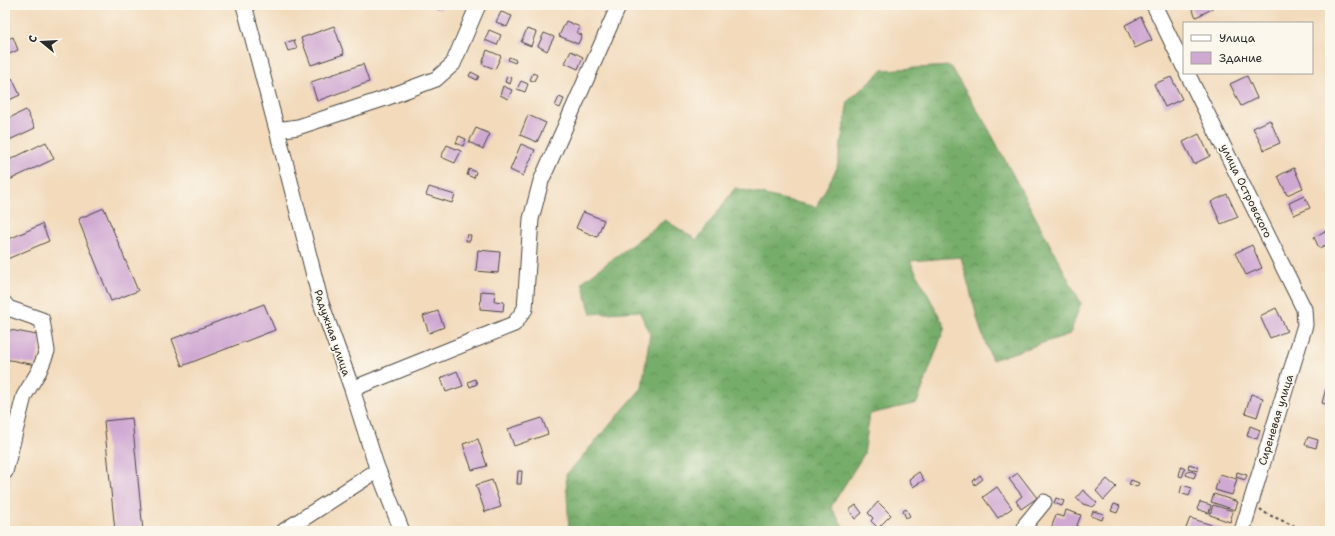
<svg xmlns="http://www.w3.org/2000/svg" width="1335" height="536" viewBox="0 0 1335 536" font-family="'Shantell Sans',sans-serif">
	<style>
		.forest { fill: url(#forest-crowns); stroke: #516c4b }
		.building { fill: #d0a9d3 }
		.lines { fill: none; stroke-linecap: round; stroke-linejoin: round }
		.minor-casing { stroke: #494541; stroke-width: 17 }
		.path { stroke: #494541; stroke-width: 2; stroke-dasharray: 3 3; stroke-linecap: butt }
		.minor { stroke: #fff; stroke-width: 15 }
		.labels { text-anchor: middle; dominant-baseline: central; stroke-width: 4; stroke-linejoin: round; paint-order: stroke }
		.street-label { font-size: 11px; fill: #2b2b2b; stroke: #fbf7ec }
	</style>
	<defs>
		<pattern id="forest-crowns" width="20" height="18" patternUnits="userSpaceOnUse"><rect width="20" height="18" fill="#77ad6b"/><path d="M2 6a3 3 0 1 1 6 0M12 15a3 3 0 1 1 6 0" fill="none" stroke="#628d58"/></pattern>
	</defs>
	<rect width="100%" height="100%" fill="#fbf7ec"/>
	<filter id="ink" filterUnits="userSpaceOnUse"><feTurbulence type="fractalNoise" baseFrequency=".025" numOctaves="2"/><feDisplacementMap in="SourceGraphic" scale="8" xChannelSelector="R" yChannelSelector="G"/><feConvolveMatrix kernelMatrix="1 2 1 2 8 2 1 2 1" color-interpolation-filters="sRGB"/></filter>
	<filter id="wash" filterUnits="userSpaceOnUse"><feTurbulence type="fractalNoise" baseFrequency=".012" numOctaves="4" result="noise"/><feDisplacementMap in="SourceGraphic" scale="16" xChannelSelector="R" yChannelSelector="G"/><feGaussianBlur stdDeviation="0.9" result="paint"/><feColorMatrix in="noise" values="0 0 0 0 0 0 0 0 0 0 0 0 0 0 0 0 0 1.4 0 .05"/><feComposite in="paint" operator="in"/></filter>
	<g filter="url(#wash)">
		<rect width="100%" height="100%" fill="#f2dabb"/>
		<path class="forest" d="M950,66L987,126L1081,303L1070,334L992,360L980,328L961,257L910,261L945,327L917,403L870,414L864,454L831,507L846,531H569L566,475L642,388L650,333L639,311L591,314L582,282L665,220L697,240L735,188L816,207L837,168L848,101L883,70Z"/>
		<g id="blocks">
			<path class="building" d="M429,5H443L440,10Z
				M1190,5H1211L1212,9L1196,17Z
				M501,12L512,16L507,27L496,22Z
				M1141,17L1152,40L1135,48L1125,25Z
				M566,21L580,27L577,33L582,35L578,44L559,36Z
				M334,26L344,54L311,65L301,38Z
				M527,29L536,32L531,46L521,42Z
				M489,30L501,35L497,45L485,40Z
				M544,33L554,37L547,51L538,46Z
				M13,37L18,50L5,56V40Z
				M294,40L297,49L288,51L285,43Z
				M487,50L501,56L495,69L482,64Z
				M571,51L583,57L578,69L565,63Z
				M509,57L516,60L515,63L508,60Z
				M363,64L369,82L317,101L311,82Z
				M471,72L479,76L477,80L469,76Z
				M533,73L537,75L534,81L530,80Z
				M507,76L512,78L510,84L505,82Z
				M1247,76L1257,98L1241,106L1230,84Z
				M1171,77L1182,99L1165,107L1154,84Z
				M12,78L20,95L5,102V81Z
				M521,81L528,84L525,92L517,89Z
				M503,86L512,90L508,99L500,95Z
				M559,97L564,99L560,108L555,106Z
				M26,110L35,128L5,142V120Z
				M528,115L546,123L537,142L520,135Z
				M1270,120L1280,143L1264,150L1253,128Z
				M476,128L490,134L483,149L469,142Z
				M1199,134L1210,156L1194,164L1183,142Z
				M459,136L466,139L463,146L456,143Z
				M46,142L54,159L5,182V162Z
				M521,144L535,150L523,176L510,170Z
				M447,145L461,151L455,163L441,157Z
				M1294,168L1303,188L1287,195L1278,176Z
				M469,169L476,172L474,178L467,175Z
				M429,187L455,195L452,203L426,195Z
				M1227,194L1238,217L1221,224L1211,202Z
				M1304,196L1310,208L1294,215L1289,203Z
				M104,208L138,291L111,301L78,219Z
				M583,212L604,220L597,237L576,228Z
				M42,224L49,241L5,260V241Z
				M1325,231L1330,243L1319,248L1314,237Z
				M467,235H471L470,241H466Z
				M1252,245L1262,268L1246,275L1235,253Z
				M478,250L500,252L498,273L476,271Z
				M481,291L495,292L494,301L504,302L503,311L480,309Z
				M264,304L275,330L182,366L172,339Z
				M1276,308L1287,331L1270,338L1260,316Z
				M438,311L444,327L429,333L423,316Z
				M5,329L42,336L36,365L5,359Z
				M457,371L463,386L446,392L441,378Z
				M475,379L477,384L470,387L468,382Z
				M1326,388L1330,389V405L1322,403Z
				M1251,394L1263,398L1257,417L1245,413Z
				M132,418L143,531H115L104,421Z
				M542,418L548,434L514,446L508,429Z
				M1250,426L1260,430L1257,439L1247,436Z
				M1308,437L1318,440L1316,448L1305,445Z
				M478,439L487,466L472,470L463,444Z
				M1189,464L1198,467L1197,471L1188,468Z
				M1181,467L1185,469L1182,477L1179,476Z
				M1188,470L1196,473L1194,478L1186,475Z
				M518,471H522L521,484H517Z
				M919,472L924,480L913,487L909,479Z
				M1237,472L1247,475L1245,480L1236,477Z
				M1018,473L1037,498L1021,509L1016,501L1022,496L1009,479Z
				M1220,474L1237,479L1232,495L1215,490Z
				M980,475L983,479L975,485L973,481Z
				M1107,479L1116,487L1104,500L1096,491Z
				M492,480L501,507L485,512L476,485Z
				M1131,480L1139,483L1137,487L1129,484Z
				M1182,485L1192,488L1189,496L1180,493Z
				M997,487L1012,508L998,518L983,497Z
				M1083,490L1097,503L1093,507L1083,504L1076,498Z
				M1214,494L1238,502L1235,510L1211,502Z
				M1056,498L1064,501L1062,506L1054,503Z
				M878,502L891,515L878,528L871,521L873,518L868,513Z
				M1200,502L1211,505L1209,513L1197,509Z
				M1114,504L1120,506L1117,513L1111,511Z
				M856,505L862,513L855,519L849,510Z
				M1213,505L1233,511L1230,522L1210,515Z
				M906,509L910,516L906,518L903,511Z
				M1066,510L1081,515L1076,528L1084,531H1050L1056,515L1064,517Z
				M1093,511L1104,514L1102,520L1091,516Z
				M1190,518L1221,528L1220,531H1195L1186,528Z"/>
		</g>
	</g>
	<g filter="url(#ink)">
		<use href="#blocks" fill-opacity="0" stroke="#494541" stroke-width="1"/>
		<g class="lines">
			<defs>
				<path id="minor" d="M244,5L277,130L321,303L352,389L376,465L402,531
					M1154,5L1184,67
					M1187,73L1304,309L1305,325L1242,531
					M277,130L298,127L383,99L436,79L453,64L478,5
					M5,304L8,308L42,320L47,351L39,371L24,396L5,472
					M352,389L514,324L525,309L531,219L541,181L619,5
					M284,531L378,470
					M1024,531L1026,524L1044,502"/>
			</defs>
			<use href="#minor" class="minor-casing"/>
			<path class="path" d="M1260,509L1267,514L1306,531"/>
			<use href="#minor" class="minor"/>
		</g>
	</g>
	<g class="labels">
		<g class="street-label">
			<text transform="translate(1246 191) rotate(64)">улица Островского</text>
			<text transform="translate(332 333) rotate(71)">Радужная улица</text>
			<text transform="translate(1276 420) rotate(-73)">Сиреневая улица</text>
		</g>
	</g>
	<rect width="1335" height="536" fill="none" stroke="#fbf7ec" stroke-width="20"/>
	<rect x="1183" y="22" width="130" height="52" fill="#fbf7ec" stroke="#a8a59f"/>
	<rect x="1191" y="35" width="20" height="6" fill="#ffffff" stroke="#a8a59f"/>
	<text x="1219" y="42" font-size="12" fill="#2b2b2b">Улица</text>
	<rect x="1191" y="52" width="20" height="12" fill="#d0a9d3" stroke="#a8a59f"/>
	<text x="1219" y="62" font-size="12" fill="#2b2b2b">Здание</text>
	<g transform="translate(42 42) rotate(288)" stroke="#fbf7ec" stroke-width="3" paint-order="stroke">
	<path d="M0-3L7 15L0 10L-7 15Z" fill="#2b2b2b"/>
	<text y="-6" font-size="11" font-weight="bold" text-anchor="middle" fill="#2b2b2b">С</text>
	</g>
</svg>
